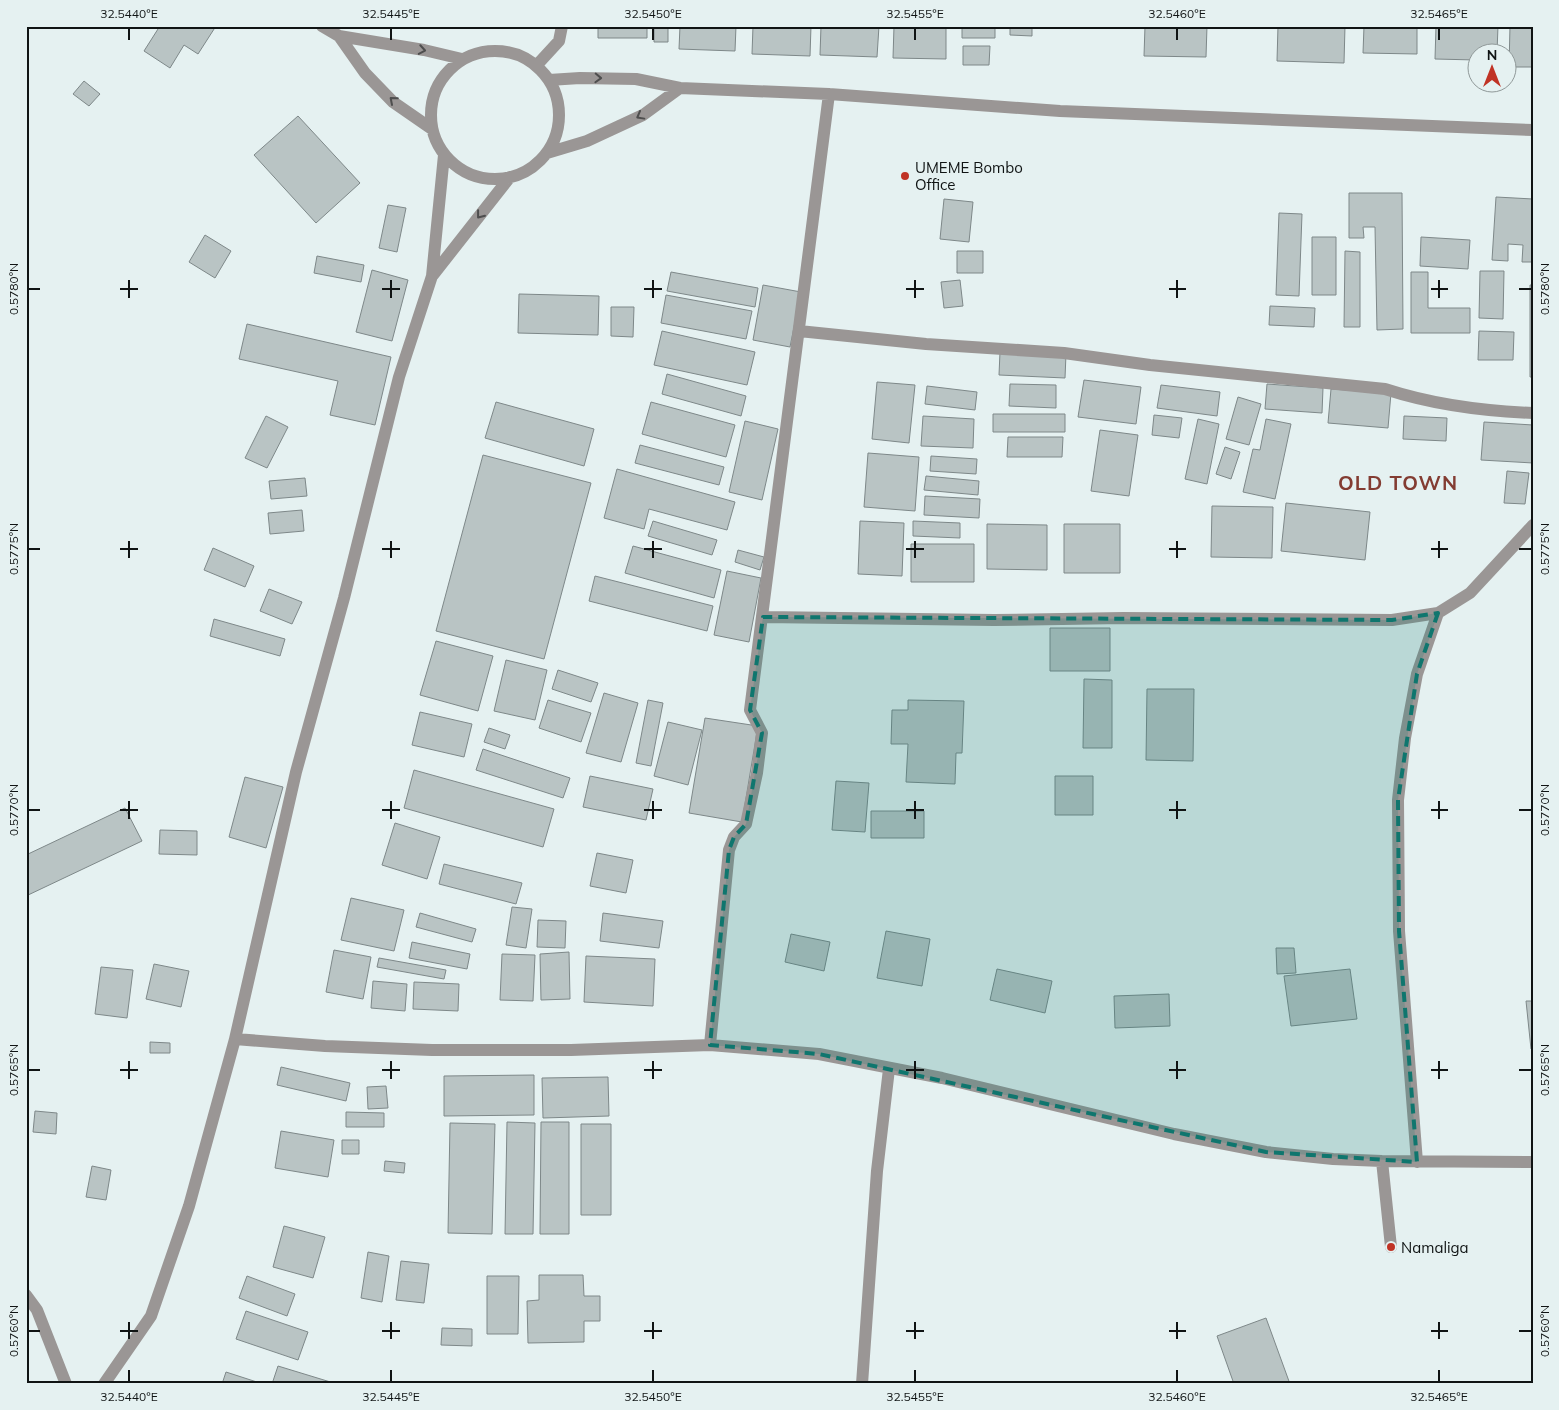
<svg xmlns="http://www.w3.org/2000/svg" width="1559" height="1410" viewBox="0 0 1559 1410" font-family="Mulish,sans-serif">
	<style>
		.building { fill: #b9c4c4; stroke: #7e8889 }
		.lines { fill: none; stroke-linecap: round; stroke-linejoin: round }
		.minor { stroke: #9a9695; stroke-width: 12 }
		.oneway { stroke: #4e4e4e }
		.marked { fill: #0f766e; fill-opacity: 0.2; stroke: #0f766e; stroke-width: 4; stroke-dasharray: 10 6; stroke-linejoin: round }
		.ticks { fill: none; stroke: #101414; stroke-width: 2 }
		.poi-dot { fill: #c03325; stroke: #e5f1f1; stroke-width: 2 }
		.labels { text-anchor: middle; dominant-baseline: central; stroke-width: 5; stroke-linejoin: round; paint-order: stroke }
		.poi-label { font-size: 15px; fill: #101414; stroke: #e5f1f1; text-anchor: start }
		.district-label { font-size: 20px; font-weight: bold; letter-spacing: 1px; fill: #833c32; stroke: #e5f1f1 }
		.neatline { fill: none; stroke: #101414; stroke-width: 2 }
		.ticks-label { font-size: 12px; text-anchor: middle; fill: #101414 }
	</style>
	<rect width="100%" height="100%" fill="#e5f1f1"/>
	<path class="building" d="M154,26H216L198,54L184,45L170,68L144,51L158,29Z
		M598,26H647V38H598Z
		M654,26H668V42H654Z
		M680,26H736L735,51L679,49Z
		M753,26H811L810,56L752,54Z
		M821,26H879L877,57L820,55Z
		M894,26H946V59L893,58Z
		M962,26H995V38H962Z
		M1010,26H1032V36L1010,35Z
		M1145,26H1207L1206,57L1144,56Z
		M1278,26H1345L1344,63L1277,61Z
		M1364,26H1417V54L1363,53Z
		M1436,26H1498L1497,52H1476V60L1435,59Z
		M1510,26H1533V67H1509Z
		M963,46H990L989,65H963Z
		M84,81L100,94L89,106L73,94Z
		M298,116L360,183L316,223L254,155Z
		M1349,193H1402L1403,329L1377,330L1375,227H1363L1364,238H1349Z
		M1496,197L1533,199V262H1522L1523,245L1508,244V261L1492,260Z
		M944,199L973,202L969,242L940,239Z
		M388,205L406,208L397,252L379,248Z
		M1279,213L1302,214L1299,296L1276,295Z
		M205,235L231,251L215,278L189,262Z
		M1312,237H1336V295H1312Z
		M1421,237L1470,240L1468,269L1420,266Z
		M957,251H983V273H957Z
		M1345,251L1360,252V327H1344Z
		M317,256L364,265L361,282L314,273Z
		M372,270L408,280L392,341L356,332Z
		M1480,271H1504L1503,319L1479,318Z
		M671,272L758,288L755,307L667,291Z
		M1411,272H1428V308H1470V333H1411Z
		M960,280L963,306L944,308L941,282Z
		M763,285L801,292L790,347L753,340Z
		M1530,285H1533V377H1530Z
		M519,294L599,296L598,335L518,333Z
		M666,295L752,311L746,339L661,323Z
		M1270,306L1315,308L1314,327L1269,325Z
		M611,307H634L633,337L611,336Z
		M247,324L391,357L375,425L330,415L338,381L239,359Z
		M662,331L755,352L747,385L654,365Z
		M1479,331L1514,332L1513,360H1478Z
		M1000,352L1066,354L1065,378L999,375Z
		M667,374L746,396L741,416L662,394Z
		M1084,380L1141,387L1136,424L1078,417Z
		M877,382L915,385L909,443L872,439Z
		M1010,384L1056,385V408L1009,406Z
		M1267,384L1323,388L1322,413L1265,409Z
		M1161,385L1220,392L1217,416L1157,408Z
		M927,386L977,392L975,410L925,404Z
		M1331,389L1391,393L1388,428L1328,423Z
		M1238,397L1261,404L1249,445L1226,439Z
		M496,402L594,429L584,466L485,438Z
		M651,402L735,425L726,457L642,434Z
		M993,414H1065V432H993Z
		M1154,415L1182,418L1179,438L1152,435Z
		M266,416L288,427L267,468L245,458Z
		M923,416L974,419L973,448L921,446Z
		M1404,416L1447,418L1446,441L1403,439Z
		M1198,419L1219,424L1207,484L1185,479Z
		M1266,419L1291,424L1275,499L1243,492L1253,449L1260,450Z
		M745,421L778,429L762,500L729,492Z
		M1484,422L1533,425V463L1481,460Z
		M1100,430L1138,435L1129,496L1091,491Z
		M1008,437H1063L1062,457H1007Z
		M640,445L724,467L719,485L635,463Z
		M1225,447L1240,452L1231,479L1216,474Z
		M868,453L919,457L915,511L864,507Z
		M483,455L591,483L544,659L436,631Z
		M931,456L977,459L976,474L930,471Z
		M617,469L735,502L727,530L649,509L644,529L604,518Z
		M1507,471L1529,473L1525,504L1504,503Z
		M926,476L979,481L978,495L924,490Z
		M305,478L307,496L271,499L269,481Z
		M925,496L980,499L979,518L924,515Z
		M1286,503L1370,512L1365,560L1281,551Z
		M1212,506L1273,507L1272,558L1211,557Z
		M302,510L304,531L270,534L268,513Z
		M653,521L717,540L712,555L648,536Z
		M860,521L904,523L902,576L858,574Z
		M913,521L960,523V538L913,536Z
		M987,524L1047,525V570L987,569Z
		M1064,524H1120V573H1064Z
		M911,544H974V582H911Z
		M633,546L721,570L714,598L625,573Z
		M213,548L254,566L245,587L204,570Z
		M738,550L764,557L760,570L735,562Z
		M727,571L761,578L749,642L714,635Z
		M595,576L713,606L707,631L589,601Z
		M269,589L302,602L292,624L260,611Z
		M214,619L285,639L280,656L210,636Z
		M1050,628H1110V671H1050Z
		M436,641L493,656L478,711L420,695Z
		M506,660L547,670L535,720L494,711Z
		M558,670L598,683L591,702L552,689Z
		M1084,679L1112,680V748H1083Z
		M1147,689H1194L1193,761L1146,760Z
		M604,693L638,703L621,762L586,753Z
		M548,700L591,713L581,742L539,728Z
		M648,700L663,703L651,766L636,763Z
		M908,700L964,701L962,753H956L955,784L906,782L908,744H891L892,710H908Z
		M420,712L472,724L464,757L412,745Z
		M705,718L758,726L742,822L689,813Z
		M668,722L702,730L688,785L654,776Z
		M489,728L510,735L505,749L484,742Z
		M483,749L570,778L563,798L476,770Z
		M414,770L554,809L543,847L404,808Z
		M590,776L653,789L646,820L583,807Z
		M1055,776H1093V815H1055Z
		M245,777L283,787L266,848L229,837Z
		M836,781L869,783L865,832L832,830Z
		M125,808L142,841L26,896V855Z
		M871,811H924V838H871Z
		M395,823L440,837L427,879L382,865Z
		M160,830L197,831V855L159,854Z
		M597,853L633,860L626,893L590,886Z
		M444,864L522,883L516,904L439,884Z
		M351,898L404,910L394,951L341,940Z
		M512,907L532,909L526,948L506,945Z
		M420,913L476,929L472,942L416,927Z
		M603,913L663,921L659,948L600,941Z
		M538,920L566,921L565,948L537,947Z
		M886,931L930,939L922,986L877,978Z
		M791,934L830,942L824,971L785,962Z
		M412,942L470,954L467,969L409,958Z
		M1276,948H1294L1296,973L1277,974Z
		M334,950L371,957L363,999L326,992Z
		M569,952L570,999L541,1000L540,954Z
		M502,954L535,955L533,1001L500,1000Z
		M586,956L655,959L653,1006L584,1002Z
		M379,958L446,970L444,979L377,967Z
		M154,964L189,971L181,1007L146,999Z
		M101,967L133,970L127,1018L95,1014Z
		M997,969L1052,981L1045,1013L990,1000Z
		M1350,969L1357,1019L1291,1026L1284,976Z
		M373,981L407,984L405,1011L371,1008Z
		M414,982L459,984L458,1011L413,1009Z
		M1169,994L1170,1026L1115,1028L1114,996Z
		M1526,1001H1533V1049H1531Z
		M150,1042L170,1043V1053H150Z
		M281,1067L350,1083L346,1101L277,1085Z
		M534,1075V1115L444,1116V1076Z
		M608,1077L609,1116L543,1118L542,1078Z
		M386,1086L388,1108L368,1109L367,1087Z
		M35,1111L57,1113L56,1134L33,1132Z
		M346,1112L384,1113V1127H346Z
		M507,1122L535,1123L533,1234H505Z
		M541,1122H569V1234H540Z
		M450,1123L495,1124L492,1234L448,1233Z
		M581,1124H611V1215H581Z
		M281,1131L334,1140L328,1177L275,1168Z
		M342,1140H359V1154H342Z
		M385,1161L405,1163L404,1173L384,1171Z
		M92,1166L111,1170L106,1200L86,1197Z
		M284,1226L325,1237L313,1278L273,1267Z
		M368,1252L389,1256L382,1302L361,1298Z
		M401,1261L429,1264L424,1303L396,1300Z
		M539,1275H583L584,1296H600V1321H584V1342L528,1343L527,1301L539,1300Z
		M247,1276L295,1294L287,1316L239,1298Z
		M487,1276H519L518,1334H487Z
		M246,1311L308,1332L298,1360L236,1339Z
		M1266,1318L1290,1384H1234L1217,1336Z
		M442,1328L472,1329V1346L441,1345Z
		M278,1366L337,1384H272Z
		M226,1372L263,1384H222Z"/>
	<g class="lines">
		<path class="minor" d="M322,26L339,36L424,50L462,59
			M339,36L365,73L393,102L432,129
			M431 115a64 64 0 1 1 128 0a64 64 0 1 1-128 0Z
			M536,66L559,41L562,26
			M549,80L580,78L636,79L680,88L829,94L1060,111L1533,130
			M547,153L587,141L643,115L680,88
			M433,275L510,177
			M799,331L926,344L1064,353L1150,365L1385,389C1434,405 1482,411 1533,413
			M763,617L994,620L1123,618L1392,620L1438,613L1470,593L1533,525
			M235,1039L325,1046L432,1050H571L710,1045L819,1054L942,1078L1174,1134L1266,1152L1333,1159L1382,1161L1533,1162
			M710,1045L729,850L734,837L746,824L757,773L762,733L750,710L829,94
			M1382,1161L1391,1247
			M1417,1162L1399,931L1398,800L1405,738L1417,674L1438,613
			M26,1295L37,1310L66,1384
			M104,1384L151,1316L189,1206L235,1039L296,772L344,598L399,377L432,276L444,155
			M862,1384L877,1171L889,1069"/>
	</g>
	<defs><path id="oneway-chevron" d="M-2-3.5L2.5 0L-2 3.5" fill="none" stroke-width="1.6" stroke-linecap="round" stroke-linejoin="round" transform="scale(1.25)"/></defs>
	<g class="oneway">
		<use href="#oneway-chevron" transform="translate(422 50) rotate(10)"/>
		<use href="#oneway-chevron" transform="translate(598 78) rotate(2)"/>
		<use href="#oneway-chevron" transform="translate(393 100) rotate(-139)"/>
		<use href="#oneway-chevron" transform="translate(640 116) rotate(151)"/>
		<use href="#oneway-chevron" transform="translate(480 215) rotate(128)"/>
	</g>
	<path class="marked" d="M1438,613L1417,674L1398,800L1399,931L1417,1162L1266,1152L819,1054L710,1045L729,850L734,837L746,824L762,733L750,710L763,617L1392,620Z"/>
	<path class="ticks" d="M129,28V40M391,28V40M653,28V40M915,28V40M1177,28V40M1439,28V40M129,280V298M391,280V298M653,280V298M915,280V298M1177,280V298M1439,280V298M28,289H40M120,289H138M382,289H400M644,289H662M906,289H924M1169,289H1186M1431,289H1448M1519,289H1532M129,541V558M391,541V558M653,541V558M915,541V558M1177,541V558M1439,541V558M28,549H40M120,549H138M382,549H400M644,549H662M906,549H924M1169,549H1186M1431,549H1448M1519,549H1532M129,801V819M391,801V819M653,801V819M915,801V819M1177,801V819M1439,801V819M28,810H40M120,810H138M382,810H400M644,810H662M906,810H924M1169,810H1186M1431,810H1448M1519,810H1532M129,1061V1079M391,1061V1079M653,1061V1079M915,1061V1079M1177,1061V1079M1439,1061V1079M28,1070H40M120,1070H138M382,1070H400M644,1070H662M906,1070H924M1169,1070H1186M1431,1070H1448M1519,1070H1532M129,1322V1339M391,1322V1339M653,1322V1339M915,1322V1339M1177,1322V1339M1439,1322V1339M28,1331H40M120,1331H138M382,1331H400M644,1331H662M906,1331H924M1169,1331H1186M1431,1331H1448M1519,1331H1532M129,1370V1382M391,1370V1382M653,1370V1382M915,1370V1382M1177,1370V1382M1439,1370V1382"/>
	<g class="poi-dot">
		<circle cx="905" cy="176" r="5"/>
		<circle cx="1391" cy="1247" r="5"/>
	</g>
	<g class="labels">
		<g class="poi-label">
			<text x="915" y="167">UMEME Bombo<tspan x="915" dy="17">Office</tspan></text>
			<text x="1401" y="1247">Namaliga</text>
		</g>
		<g class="district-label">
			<text x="1398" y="482">OLD TOWN</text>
		</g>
	</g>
	<rect width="1559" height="1410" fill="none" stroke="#e5f1f1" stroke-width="55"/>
	<g transform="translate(1492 68)"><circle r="24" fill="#e5f1f1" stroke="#909999"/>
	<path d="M0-4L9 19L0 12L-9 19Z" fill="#c03325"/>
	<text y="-8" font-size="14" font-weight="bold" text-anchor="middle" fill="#101414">N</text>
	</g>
	<rect x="28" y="28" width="1504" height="1354" class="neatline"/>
	<g class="ticks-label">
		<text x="129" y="18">32.5440°E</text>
		<text x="391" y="18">32.5445°E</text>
		<text x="653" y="18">32.5450°E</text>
		<text x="915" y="18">32.5455°E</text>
		<text x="1177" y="18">32.5460°E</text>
		<text x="1439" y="18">32.5465°E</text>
		<text transform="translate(14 289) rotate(-90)" y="4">0.5780°N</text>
		<text transform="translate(1545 289) rotate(-90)" y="4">0.5780°N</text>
		<text transform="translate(14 549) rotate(-90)" y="4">0.5775°N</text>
		<text transform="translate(1545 549) rotate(-90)" y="4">0.5775°N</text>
		<text transform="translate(14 810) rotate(-90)" y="4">0.5770°N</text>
		<text transform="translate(1545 810) rotate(-90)" y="4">0.5770°N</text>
		<text transform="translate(14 1070) rotate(-90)" y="4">0.5765°N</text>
		<text transform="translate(1545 1070) rotate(-90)" y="4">0.5765°N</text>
		<text transform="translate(14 1331) rotate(-90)" y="4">0.5760°N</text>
		<text transform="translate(1545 1331) rotate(-90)" y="4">0.5760°N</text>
		<text x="129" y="1401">32.5440°E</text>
		<text x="391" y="1401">32.5445°E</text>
		<text x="653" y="1401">32.5450°E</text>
		<text x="915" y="1401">32.5455°E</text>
		<text x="1177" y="1401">32.5460°E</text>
		<text x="1439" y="1401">32.5465°E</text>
	</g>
</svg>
